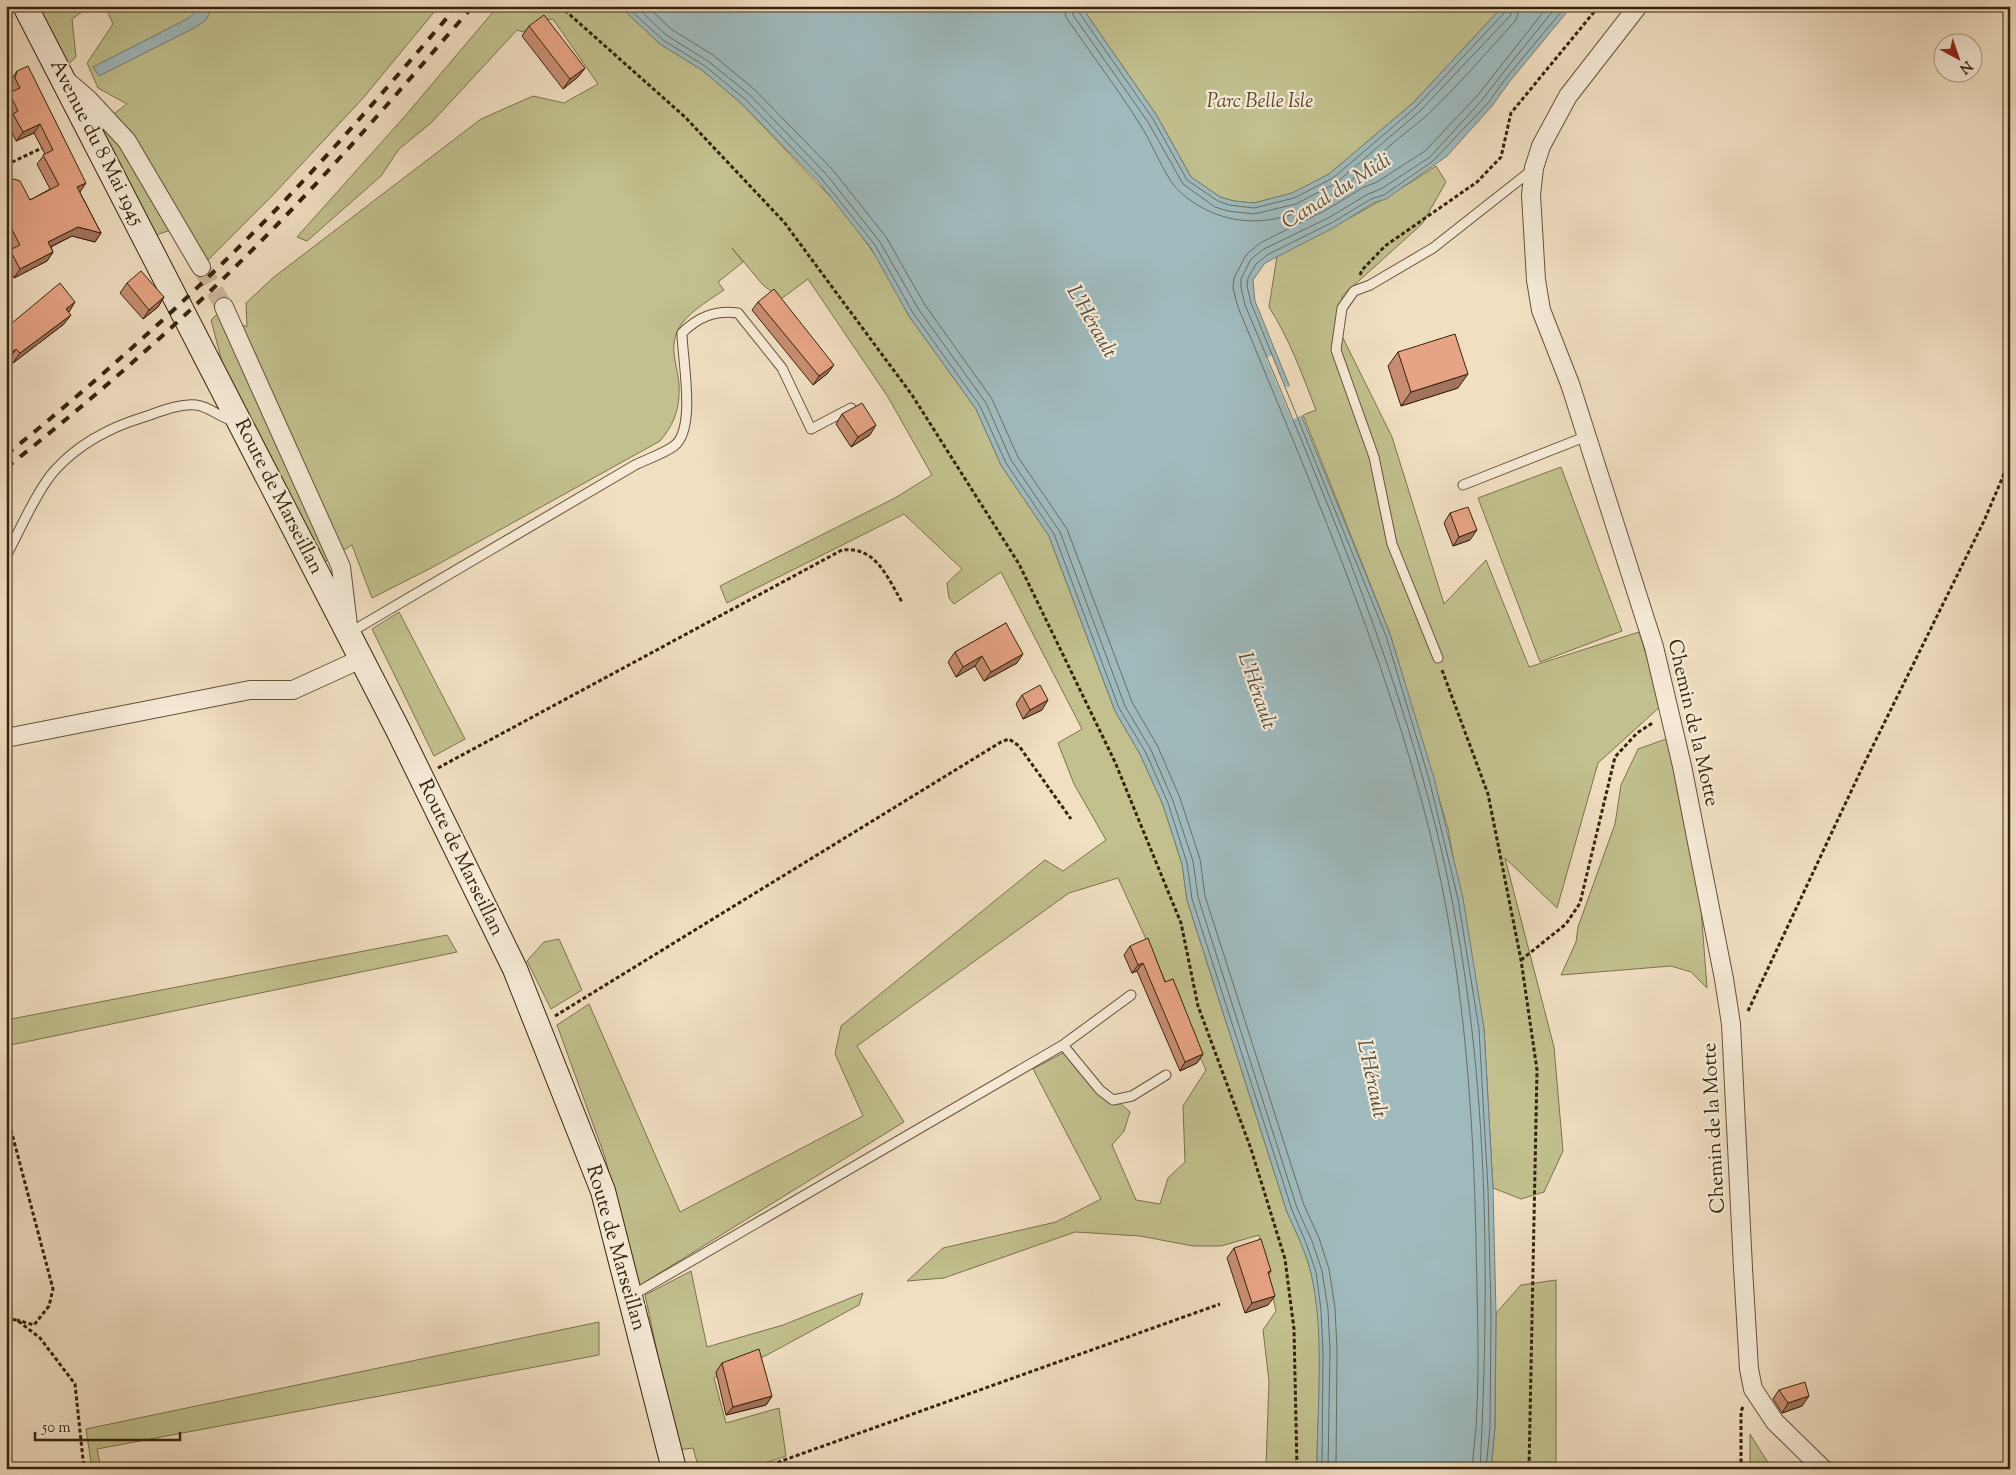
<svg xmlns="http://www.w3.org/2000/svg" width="2016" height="1475" viewBox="0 0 2016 1475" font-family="'Sorts Mill Goudy',serif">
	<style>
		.green { fill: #c1c08e; stroke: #7c724c }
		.water { fill: #9fbabd; stroke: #757e76 }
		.pier { fill: #f1dfc2 }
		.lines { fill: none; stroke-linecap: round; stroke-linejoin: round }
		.shore { stroke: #6a6e64; stroke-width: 1 }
		.street-tunnel { stroke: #ccb99d; stroke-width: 18; stroke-dasharray: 18 9; stroke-linecap: butt }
		.lane-casing { stroke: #655239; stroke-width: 11 }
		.street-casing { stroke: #655239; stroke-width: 20 }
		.secondary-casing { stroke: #36230b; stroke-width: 26 }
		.path { stroke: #36230b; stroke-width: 3; stroke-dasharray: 4 2.5; stroke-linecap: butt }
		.lane { stroke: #f6ead7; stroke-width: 9 }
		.street { stroke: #f6ead7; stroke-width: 18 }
		.secondary { stroke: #f6ead7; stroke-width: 24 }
		.rail { stroke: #36230b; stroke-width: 4; stroke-dasharray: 9 9; stroke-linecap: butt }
		.wall { fill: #c78d72; stroke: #36230b }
		.shaded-wall { fill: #a2735d; stroke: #36230b }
		.building { fill: #e7a485; stroke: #36230b }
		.labels { text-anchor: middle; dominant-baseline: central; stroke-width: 4.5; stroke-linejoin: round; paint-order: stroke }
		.park-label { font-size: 20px; font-style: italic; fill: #594a2c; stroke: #f6ead7 }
		.street-label { font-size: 20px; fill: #36230b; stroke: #f6ead7 }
		.water-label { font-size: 21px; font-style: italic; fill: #565040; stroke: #f6ead7 }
	</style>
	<rect width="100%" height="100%" fill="#f1dfc2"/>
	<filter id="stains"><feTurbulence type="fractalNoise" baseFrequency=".004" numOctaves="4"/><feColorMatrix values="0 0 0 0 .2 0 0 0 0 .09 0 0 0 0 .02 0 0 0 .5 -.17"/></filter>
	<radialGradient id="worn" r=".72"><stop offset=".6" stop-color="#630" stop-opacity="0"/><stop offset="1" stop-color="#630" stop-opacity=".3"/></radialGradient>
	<path class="green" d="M32,6H90L72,19L76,57L64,68Z
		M105,6H439L364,97L272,196L208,260L186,225L153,236L96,127L127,104L98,88L87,63L113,24Z
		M498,6H601L625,11L660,44L702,70L742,104L842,209L881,263L909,316L976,409L1001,465L1049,536L1115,711L1141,756L1163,805L1182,864L1187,900L1287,1212C1296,1232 1306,1252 1311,1273C1326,1334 1317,1406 1317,1469H1257L1266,1465L1269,1381L1263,1330L1276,1311L1259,1235L1221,1246H1193L1140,1236L1075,1232L944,1278L907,1281L943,1248L1056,1222L1101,1199L1033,1069L1072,1048L1096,1081L1130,1112L1124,1131L1112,1145L1136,1200L1160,1204L1168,1178L1185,1162L1183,1106L1206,1070L1118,878L1069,893L857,1046L904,1122L637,1287L605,1157L557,1025L589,1004L680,1212L863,1116L835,1054L841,1026L1045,860L1063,871L1106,840L1074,784L1058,743L1082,729L1001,572L954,604L949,598L947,583L962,569L904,514L727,603L720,586L895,498L932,475L888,397L808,279L781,299L763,285L732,248L743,262L718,282L724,290C707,302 680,316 675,338C671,353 678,369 679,384C680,408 675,423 660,441L433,567L372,598L352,545L321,564L226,377L211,320L217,314L247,327L246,303L274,277L481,119L533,96L564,103L598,84L553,19L542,20L523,32L517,30L431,123L399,149L381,176L307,241L297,237L406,115Z
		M1081,6H1503L1413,103L1329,174L1293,193L1254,203L1234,201L1220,197L1191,177L1157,116Z
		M1436,166L1446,182L1422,224L1342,296L1341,334L1392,437L1444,604L1486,560L1529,667L1639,632L1662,705L1598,763L1557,908L1505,858L1554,1047L1563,1151L1544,1192L1521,1199L1493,1188L1484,1029L1448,829L1390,634L1303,415L1316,410C1302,374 1290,340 1269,307L1277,256C1332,228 1385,200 1436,166Z
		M1561,467L1622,631L1540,662L1478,498Z
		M399,612L465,739L434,756L372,629Z
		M1669,738L1701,908L1707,988L1691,972L1671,966L1561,975L1576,942L1578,927L1615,824L1621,785L1638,749Z
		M447,935L457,952L6,1046V1020Z
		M559,939L582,990L551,1009L527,961L544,942Z
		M691,1271L707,1347L783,1325L863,1293L859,1305L767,1355L714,1378L726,1423L779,1408L786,1456L748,1469H699L693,1448L678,1450L645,1295Z
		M1556,1280V1469H1491L1495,1427L1496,1313L1521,1285Z
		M599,1322V1355L97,1449L101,1469H92L86,1429Z
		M1750,1434L1772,1469H1750Z"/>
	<path class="water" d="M201,6H213L206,20L194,28L99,76L93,67L189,18Z
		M601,6H1081L1157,116L1191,177L1220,197L1234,201L1254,203L1292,193L1329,174L1413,103L1503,6H1572L1510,81L1492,106L1447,156L1386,199L1373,203L1335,227L1265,263L1253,280L1255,301L1390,634L1434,778L1463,898L1484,1029L1493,1188L1496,1313L1495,1427L1491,1469H1317C1317,1406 1325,1334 1311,1273C1306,1252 1296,1232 1287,1212L1187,900L1182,864L1163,805L1141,756L1115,711L1049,536L1001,465L976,409L909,316L871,248L818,181L742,104L702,70L660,44L625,11Z"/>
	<path class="pier" d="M1272,355L1286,387L1291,386L1293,392L1296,391L1305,414L1292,420L1266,358Z"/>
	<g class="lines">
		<path class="shore" d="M626,6L663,40L705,66L746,100L821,178L875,245L913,313L980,406L1006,463L1054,534L1119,708L1146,753L1168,803L1187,863L1192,899L1292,1210L1306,1243L1316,1272L1321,1310L1323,1351L1322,1469
			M636,6L666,35L708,61L750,95L826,174L880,242L919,310L986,403L1011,460L1060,532L1125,706L1151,750L1173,801L1193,861L1198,897L1297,1208L1312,1241L1322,1271L1328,1309L1330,1351L1328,1469
			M647,6L671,29L713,55L755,90L832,169L886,237L925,305L992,399L1018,457L1067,529L1132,702L1158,747L1180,798L1200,859L1205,896L1304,1205L1319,1238L1329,1269L1335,1308L1337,1350L1336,1469
			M1064,6L1066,17C1091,54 1118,89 1141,126C1152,143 1166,179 1179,191C1228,236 1292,226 1342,188C1360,174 1376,158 1393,143C1403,134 1415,126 1425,117C1457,87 1486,53 1516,20L1520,6
			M1071,6L1073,15L1148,122L1183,184L1215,207L1228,211L1254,214L1296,204L1336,183L1420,111L1510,16L1513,6
			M1077,6L1078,11L1153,119L1187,180L1218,201L1229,205L1254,208L1294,198L1333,178L1416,107L1505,12L1507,6
			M1472,1469C1473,1455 1475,1441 1476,1427C1480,1365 1477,1302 1476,1240C1473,1103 1463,967 1430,833C1385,652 1309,480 1238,307L1233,288L1234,278L1246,255L1260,243L1326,210L1364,187L1377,182L1425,151L1478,95L1548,6
			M1480,1469C1491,1257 1488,1039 1437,832C1392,650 1317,477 1245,305L1241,288V279L1251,259L1264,249L1330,217L1368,194L1381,189L1430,157L1483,99L1502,74L1557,6
			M1486,1469L1490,1427L1491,1313L1488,1189L1479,1029L1458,899L1429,779L1386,636L1251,303L1247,286L1248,278L1256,264L1267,255L1333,222L1371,199L1384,195L1433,161L1488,103L1506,78L1566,6"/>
		<path class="street-tunnel" d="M201,267L224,307"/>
		<defs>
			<path id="lane" d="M1463,485L1587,436
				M6,556C19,532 38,488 56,469C80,443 111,427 144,417C159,412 180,403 196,405C211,407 220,418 234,421
				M349,633L635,465C647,459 663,454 674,446C697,429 682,358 682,333C698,317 715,310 738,313L782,368L811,429L851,408
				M1438,658L1392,544L1374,457L1336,350L1342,308L1354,291L1370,285L1433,248L1532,170
				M1131,995L1063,1045L1100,1090L1113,1100L1132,1096L1166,1075
				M631,1296L1063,1045"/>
			<path id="street" d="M1638,6L1568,96L1541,146L1534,168L1531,195L1536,280L1541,310L1570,384L1654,647L1682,766L1724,979L1731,1024L1743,1268L1749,1369L1753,1389L1775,1422L1823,1469
				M66,80L89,100L127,141L201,267
				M224,307L341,567L348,625
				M6,738L250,690H293L361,659"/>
			<path id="secondary" d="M25,6L397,728L515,969L603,1191L674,1469"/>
		</defs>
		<use href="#lane" class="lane-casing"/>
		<use href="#street" class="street-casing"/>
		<use href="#secondary" class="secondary-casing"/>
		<path class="path" d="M560,6L685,117L784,222L912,395L1019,564L1115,762L1181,923L1198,1006L1251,1149L1285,1259L1294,1329L1297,1469
			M6,165L44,147
			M1360,275L1362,270L1385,246L1477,182L1501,157L1511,113L1599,6
			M1442,670L1488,794L1521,960L1537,1070L1529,1469
			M438,768L842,550C876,546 887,577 902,602
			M1521,960L1566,924L1580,903L1615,757L1637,733L1654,722
			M1748,1011L1863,766L1984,521L2010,460
			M555,1016L1001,742L1009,739L1019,746L1071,819
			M6,1111L53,1289L49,1306L34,1325L17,1320
			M6,1319L17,1320L40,1338L75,1384L84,1469
			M759,1469L1220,1304
			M1741,1469V1411L1743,1407"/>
		<use href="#lane" class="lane"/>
		<use href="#street" class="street"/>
		<use href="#secondary" class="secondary"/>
		<path class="rail" d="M6,455C95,383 179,308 260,226C329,156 393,81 457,6
			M6,468C98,395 186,318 268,234C340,161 406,83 473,6"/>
	</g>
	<path class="wall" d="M529,26L585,68L578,77L563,89L522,36Z
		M17,71L101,233L95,242L72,236L51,247L53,252L47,261L14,278L6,263V256L11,249L6,239V183L30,200L50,189L37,164L45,154L34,133L16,141L7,122L11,117L6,109V97L9,93L11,92L9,87L11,80Z
		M127,283L164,297L158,307L143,319L120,293Z
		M758,302L828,373L813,385L752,310Z
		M68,312L64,324L13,363L10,358L6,328Z
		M1398,352L1458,388L1401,406L1388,366Z
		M842,414L870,435L851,447L836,424Z
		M1450,513L1470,540L1453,546L1444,523Z
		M1006,623L1017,663L984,681L975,666L956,677L948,662L955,652Z
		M1022,695L1042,710L1023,719L1016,704Z
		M1130,946L1165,982L1203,1054L1197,1063L1180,1071L1137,971L1132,973L1124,955Z
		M1234,1248L1271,1271L1268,1275V1305L1245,1313L1227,1258Z
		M722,1363L772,1396L766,1405L726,1415L716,1372Z
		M1779,1390L1802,1406L1782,1413L1773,1399Z"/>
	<path class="shaded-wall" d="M11,28L6,35V30Z
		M585,68L578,77L563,89L570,79Z
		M40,124L34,133L16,141L23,132Z
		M86,183L80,192L71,196L77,187Z
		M78,227L101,233L95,242L72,236L42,251L48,242Z
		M53,252L47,261L14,278L20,269Z
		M164,297L158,307L143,319L149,310Z
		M75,302L69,312L66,309Z
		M71,315L64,324L13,363L20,353Z
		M16,349L10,358L6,361V357Z
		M834,365L828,373L813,385L819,376Z
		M1468,374L1458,388L1401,406L1411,392Z
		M876,425L870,435L851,447L858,437Z
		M1477,530L1470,540L1453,546L1459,537Z
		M1023,654L1017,663L984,681L991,672Z
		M982,656L975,666L956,677L963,667Z
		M1048,700L1042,710L1023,719L1030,710Z
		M1143,963L1137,971L1132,973L1138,965Z
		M1203,1054L1197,1063L1180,1071L1185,1062Z
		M1275,1296L1268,1305L1245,1313L1252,1303Z
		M772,1396L766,1405L726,1415L733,1407Z
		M1809,1396L1802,1406L1782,1413L1788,1403Z"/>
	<path class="building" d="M544,15L585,68L570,79L529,26Z
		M6,18L11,28L6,30Z
		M28,66L86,183L77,187L101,233L78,227L48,242L53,252L20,269L10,250L20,245L6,218V183L14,179L20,181L30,200L59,185L43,155L53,150L40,124L23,132L13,114L18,111L9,93L20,88L15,78L17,71Z
		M141,271L164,297L149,310L127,283Z
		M60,283L75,302L66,309L71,315L20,353L16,349L6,357V328Z
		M774,289L834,365L819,376L758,302Z
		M1455,334L1468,374L1411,392L1398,352Z
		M862,403L876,425L858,437L842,414Z
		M1468,507L1477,530L1459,537L1450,513Z
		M1006,623L1023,654L991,672L982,656L963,667L955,652Z
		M1040,685L1048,700L1030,710L1022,695Z
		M1148,938L1165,982L1173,979L1203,1054L1185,1062L1143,963L1138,965L1130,946Z
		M1261,1239L1271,1271L1268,1272L1275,1296L1252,1303L1234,1248Z
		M759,1349L772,1396L733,1407L722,1363Z
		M1805,1382L1809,1396L1788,1403L1779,1390Z"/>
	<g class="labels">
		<g class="park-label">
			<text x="1260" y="102">Parc Belle Isle</text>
		</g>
		<g class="street-label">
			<text transform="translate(96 143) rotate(63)">Avenue du 8 Mai 1945</text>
			<text transform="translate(278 497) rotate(63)">Route de Marseillan</text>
			<text transform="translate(1692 723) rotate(77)">Chemin de la Motte</text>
			<text transform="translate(460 858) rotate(64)">Route de Marseillan</text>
			<text transform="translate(1715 1128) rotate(-93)">Chemin de la Motte</text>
			<text transform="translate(615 1248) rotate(74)">Route de Marseillan</text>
		</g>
		<g class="water-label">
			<text transform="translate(1337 192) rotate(-32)">Canal du Midi</text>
			<text transform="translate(1091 322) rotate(60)">L'Hérault</text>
			<text transform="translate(1256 691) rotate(71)">L'Hérault</text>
			<text transform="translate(1371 1079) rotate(78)">L'Hérault</text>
		</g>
	</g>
	<rect width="2016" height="1475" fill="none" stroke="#f1dfc2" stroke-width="25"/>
	<rect x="8" y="8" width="2001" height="1460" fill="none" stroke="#36230b" stroke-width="2.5"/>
	<rect x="12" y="12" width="1991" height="1450" fill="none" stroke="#36230b"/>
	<g transform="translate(1958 58) rotate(140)"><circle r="24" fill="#f6ead7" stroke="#a99a85"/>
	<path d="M0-4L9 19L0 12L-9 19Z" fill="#8f2418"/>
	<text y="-8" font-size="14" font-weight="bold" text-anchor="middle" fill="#36230b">N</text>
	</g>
	<path d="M35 1432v8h145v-8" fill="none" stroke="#36230b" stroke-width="2.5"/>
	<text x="42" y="1432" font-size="15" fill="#36230b" stroke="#f6ead7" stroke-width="4" paint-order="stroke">50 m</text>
	<rect width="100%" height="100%" filter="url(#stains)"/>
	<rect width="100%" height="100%" fill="url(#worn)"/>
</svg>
